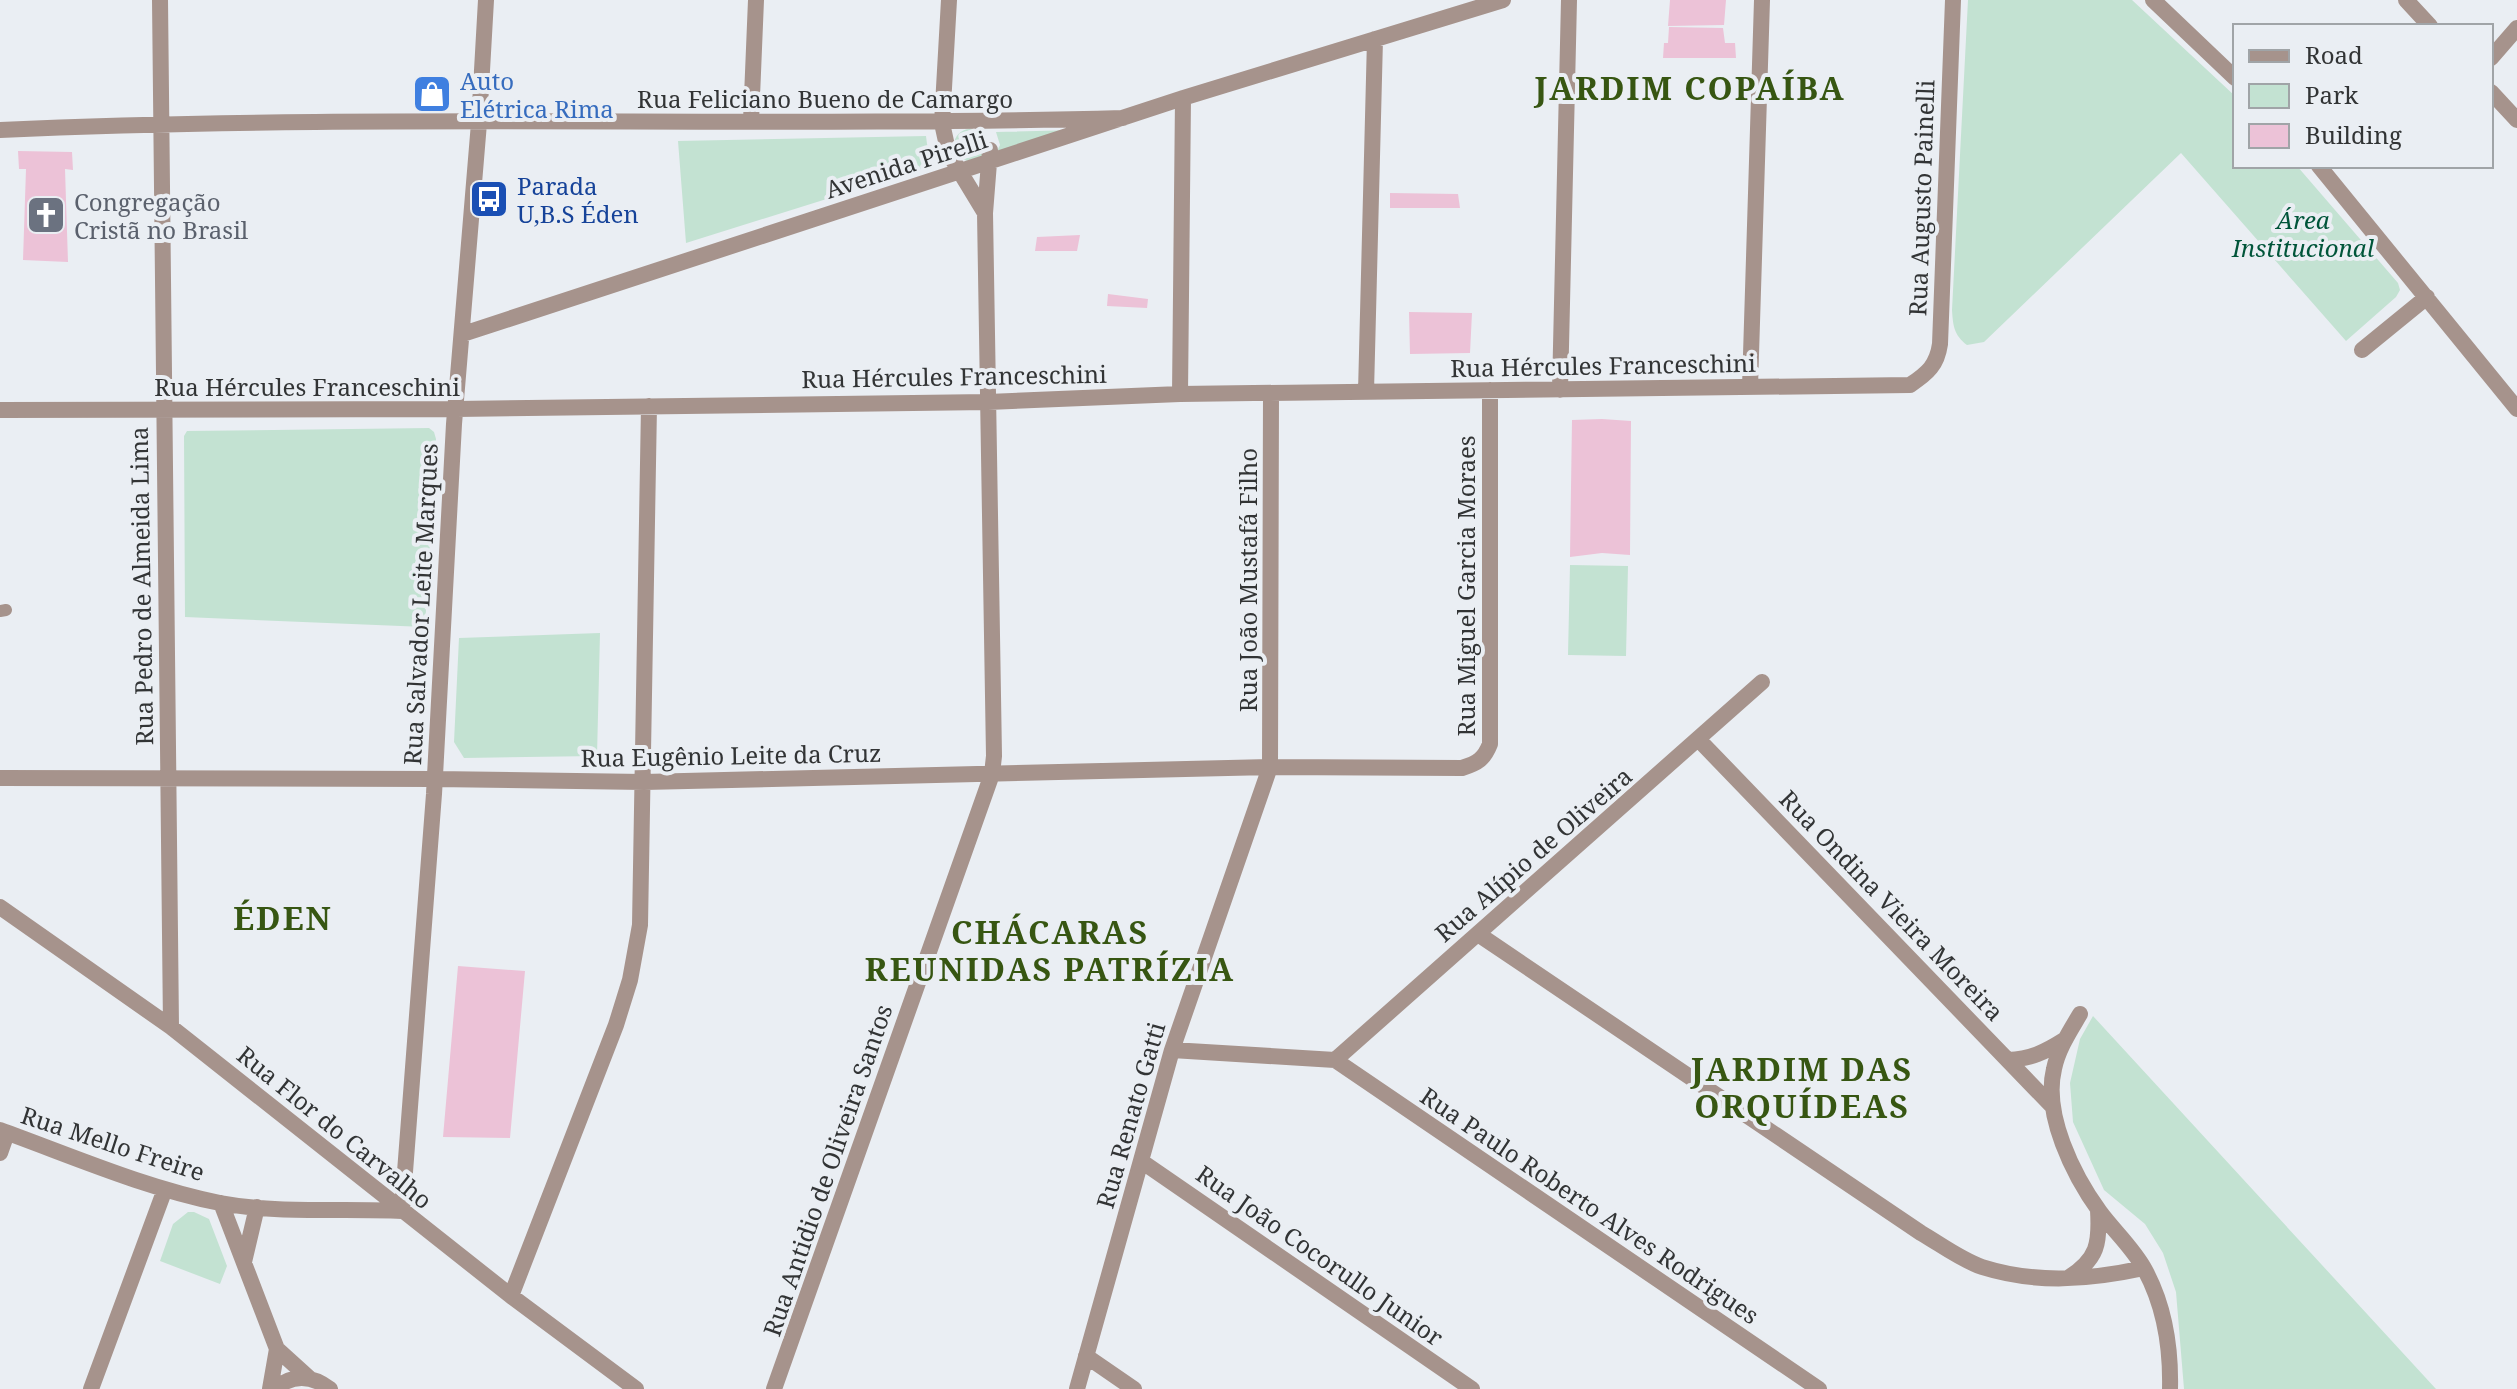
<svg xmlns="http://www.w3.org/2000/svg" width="2517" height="1389" viewBox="0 0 2517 1389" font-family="'Noto Serif',serif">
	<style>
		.green { fill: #c3e2d2 }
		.building { fill: #ecc2d7 }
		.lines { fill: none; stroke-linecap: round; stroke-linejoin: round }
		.lane { stroke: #a6938c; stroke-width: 12 }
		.street { stroke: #a6938c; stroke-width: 16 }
		.labels { text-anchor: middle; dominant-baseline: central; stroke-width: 8; stroke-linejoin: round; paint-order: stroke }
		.shop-label { font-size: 24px; fill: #366cbe; stroke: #eaeef3; text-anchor: start }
		.street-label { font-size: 24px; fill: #323435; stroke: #eaeef3 }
		.transit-label { font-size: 24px; fill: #164399; stroke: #eaeef3; text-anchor: start }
		.worship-label { font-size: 24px; fill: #5b616d; stroke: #eaeef3; text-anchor: start }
		.park-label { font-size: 24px; font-style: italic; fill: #01553a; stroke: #eaeef3 }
		.district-label { font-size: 32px; font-weight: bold; letter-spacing: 2px; fill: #375612; stroke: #eaeef3 }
	</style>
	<rect width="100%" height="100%" fill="#eaeef3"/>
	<path class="green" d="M1968,0H2132L2235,96V166H2297L2398,283L2400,290L2396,297L2346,341L2181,153L1984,342L1967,345C1954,335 1953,326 1952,310Z
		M954 145a16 16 0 1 1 32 0a16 16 0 1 1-32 0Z
		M1078,130L997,151L1000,145L996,132Z
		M926,136L927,144L935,165L686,243L678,141Z
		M429,428L434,432L436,439L425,627L185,617L184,436L187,431Z
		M1570,565L1628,566L1626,656L1568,655Z
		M600,633L597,756L464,758L454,742L459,638Z
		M2093,1016L2436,1389H2184L2176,1292L2163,1253L2145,1224L2104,1190L2073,1122L2070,1083L2080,1039Z
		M188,1212H194L209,1219L227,1266L220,1284L160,1261L173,1224Z"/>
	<path class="building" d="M1670,0H1726L1724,25L1668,26Z
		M1669,27L1723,28L1725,43H1735L1736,58H1663L1664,43H1668Z
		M18,151L72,152L73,170L65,169L68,262L23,260L26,169H19Z
		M1390,193L1458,194L1460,208H1390Z
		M1080,235L1077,251H1035L1037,237Z
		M1108,294L1148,299L1147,308L1107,306Z
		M1409,312L1472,313L1470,353L1410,354Z
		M1602,419L1631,421L1630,555L1602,553L1570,557L1572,420Z
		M458,966L525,971L510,1138L443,1137Z"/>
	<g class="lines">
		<path class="lane" d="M0,611L6,610"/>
		<path class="street" d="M160,0L171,1027
			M2153,0L2235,78
			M2406,0L2430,26
			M2491,58L2517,28
			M2491,92L2517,120
			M751,121L756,0
			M0,130C374,113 749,128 1123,118
			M947,146L942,123L949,0
			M951,157L985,213
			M2319,166L2517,409
			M463,334L1183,98L1503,0
			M2362,350L2427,297
			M1750,387L1762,0
			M1560,390L1569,0
			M1366,392L1375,39
			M1180,394L1183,98
			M0,410L456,409L988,402L1180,394L1910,385C1928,373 1937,365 1940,344L1953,0
			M1699,740L2051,1105
			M0,778L435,779L644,782L1270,767L1462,768C1478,763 1484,759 1490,744V390
			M0,907L171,1027L511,1296L636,1389
			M1478,934L1921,1233C1940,1244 1961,1260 1982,1267C2036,1284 2089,1280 2144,1268
			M2080,1014C2070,1031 2058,1049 2054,1069C2043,1114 2073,1175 2100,1212C2114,1231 2134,1249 2145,1270C2165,1307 2171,1347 2170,1389
			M1172,1050L1335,1060
			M1335,1060L1819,1389
			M1335,1060L1762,682
			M2008,1060C2031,1059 2045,1052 2064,1040
			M0,1130C72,1156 145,1188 220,1203C279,1214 342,1208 402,1211L434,794L454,424L479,123L486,0
			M0,1153L7,1133
			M1141,1161L1472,1389
			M221,1203L277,1349L309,1378
			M244,1262L257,1207
			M2068,1278C2098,1259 2100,1243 2098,1210
			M511,1296L616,1025L630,980L640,925L649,406
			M1086,1356L1134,1389
			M91,1389L165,1189
			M270,1389L277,1349
			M275,1389C292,1374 312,1375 330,1389
			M774,1389L992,774L994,756L985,213L990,150
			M1077,1389L1172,1050L1270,767L1271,393"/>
	</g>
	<defs>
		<symbol id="shop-square" viewBox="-11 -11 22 22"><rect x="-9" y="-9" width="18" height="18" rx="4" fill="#3f7fe0" stroke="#eaeef3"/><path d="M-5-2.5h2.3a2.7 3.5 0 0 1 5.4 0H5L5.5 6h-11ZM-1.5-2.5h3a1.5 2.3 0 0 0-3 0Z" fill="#fff"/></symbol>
		<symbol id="bus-square" viewBox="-11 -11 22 22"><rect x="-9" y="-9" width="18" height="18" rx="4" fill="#1a4fb4" stroke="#eaeef3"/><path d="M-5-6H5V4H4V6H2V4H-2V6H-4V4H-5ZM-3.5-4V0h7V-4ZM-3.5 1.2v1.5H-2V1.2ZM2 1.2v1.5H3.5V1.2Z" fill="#fff"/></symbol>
		<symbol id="church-square" viewBox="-11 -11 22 22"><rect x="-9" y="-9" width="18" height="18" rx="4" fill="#6b7280" stroke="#eaeef3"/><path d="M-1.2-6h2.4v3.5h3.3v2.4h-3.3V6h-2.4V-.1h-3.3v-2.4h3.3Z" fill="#fff"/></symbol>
	</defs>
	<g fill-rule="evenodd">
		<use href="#shop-square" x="410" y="72" width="44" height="44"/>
		<use href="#bus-square" x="467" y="177" width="44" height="44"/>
		<use href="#church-square" x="24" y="193" width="44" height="44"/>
	</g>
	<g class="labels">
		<g class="shop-label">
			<text x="460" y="80">Auto<tspan x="460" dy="28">Elétrica Rima</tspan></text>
		</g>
		<g class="street-label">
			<text x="825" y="98">Rua Feliciano Bueno de Camargo</text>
			<text transform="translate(906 164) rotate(-18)">Avenida Pirelli</text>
			<text transform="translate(1921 198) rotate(-88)">Rua Augusto Painelli</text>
			<text transform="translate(1603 365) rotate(-1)">Rua Hércules Franceschini</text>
			<text transform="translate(954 376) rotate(-1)">Rua Hércules Franceschini</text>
			<text x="307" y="386">Rua Hércules Franceschini</text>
			<text transform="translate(1247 580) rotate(-90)">Rua João Mustafá Filho</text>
			<text transform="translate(141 586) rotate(-91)">Rua Pedro de Almeida Lima</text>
			<text transform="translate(1465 586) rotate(-90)">Rua Miguel Garcia Moraes</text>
			<text transform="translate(420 604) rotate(-87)">Rua Salvador Leite Marques</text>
			<text transform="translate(731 755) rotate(-1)">Rua Eugênio Leite da Cruz</text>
			<text transform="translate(1533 854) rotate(-41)">Rua Alípio de Oliveira</text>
			<text transform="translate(1892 905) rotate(46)">Rua Ondina Vieira Moreira</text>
			<text transform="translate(1130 1115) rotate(-74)">Rua Renato Gatti</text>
			<text transform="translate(335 1127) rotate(39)">Rua Flor do Carvalho</text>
			<text transform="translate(113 1143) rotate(18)">Rua Mello Freire</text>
			<text transform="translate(827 1170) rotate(-71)">Rua Antidio de Oliveira Santos</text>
			<text transform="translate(1590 1205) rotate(34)">Rua Paulo Roberto Alves Rodrigues</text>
			<text transform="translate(1320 1255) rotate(35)">Rua João Cocorullo Junior</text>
		</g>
		<g class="transit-label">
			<text x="517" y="185">Parada<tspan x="517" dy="28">U,B.S Éden</tspan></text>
		</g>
		<g class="worship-label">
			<text x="74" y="201">Congregação<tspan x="74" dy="28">Cristã no Brasil</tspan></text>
		</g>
		<g class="park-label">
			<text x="2303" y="219">Área<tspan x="2303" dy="28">Institucional</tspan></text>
		</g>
		<g class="district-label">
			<text x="1690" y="87">JARDIM COPAÍBA</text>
			<text x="283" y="917">ÉDEN</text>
			<text x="1050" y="931">CHÁCARAS<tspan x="1050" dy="37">REUNIDAS PATRÍZIA</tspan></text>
			<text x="1802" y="1068">JARDIM DAS<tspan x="1802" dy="37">ORQUÍDEAS</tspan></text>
		</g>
	</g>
	<rect x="2233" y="24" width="260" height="144" fill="#eaeef3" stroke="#a0a4a7" stroke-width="2"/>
	<rect x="2249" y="50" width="40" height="12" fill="#a6938c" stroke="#a0a4a7" stroke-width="2"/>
	<text x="2305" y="64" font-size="24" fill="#323435">Road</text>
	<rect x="2249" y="84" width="40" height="24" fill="#c3e2d2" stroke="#a0a4a7" stroke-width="2"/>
	<text x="2305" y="104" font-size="24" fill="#323435">Park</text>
	<rect x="2249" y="124" width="40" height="24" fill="#ecc2d7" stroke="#a0a4a7" stroke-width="2"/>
	<text x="2305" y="144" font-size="24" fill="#323435">Building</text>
</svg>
